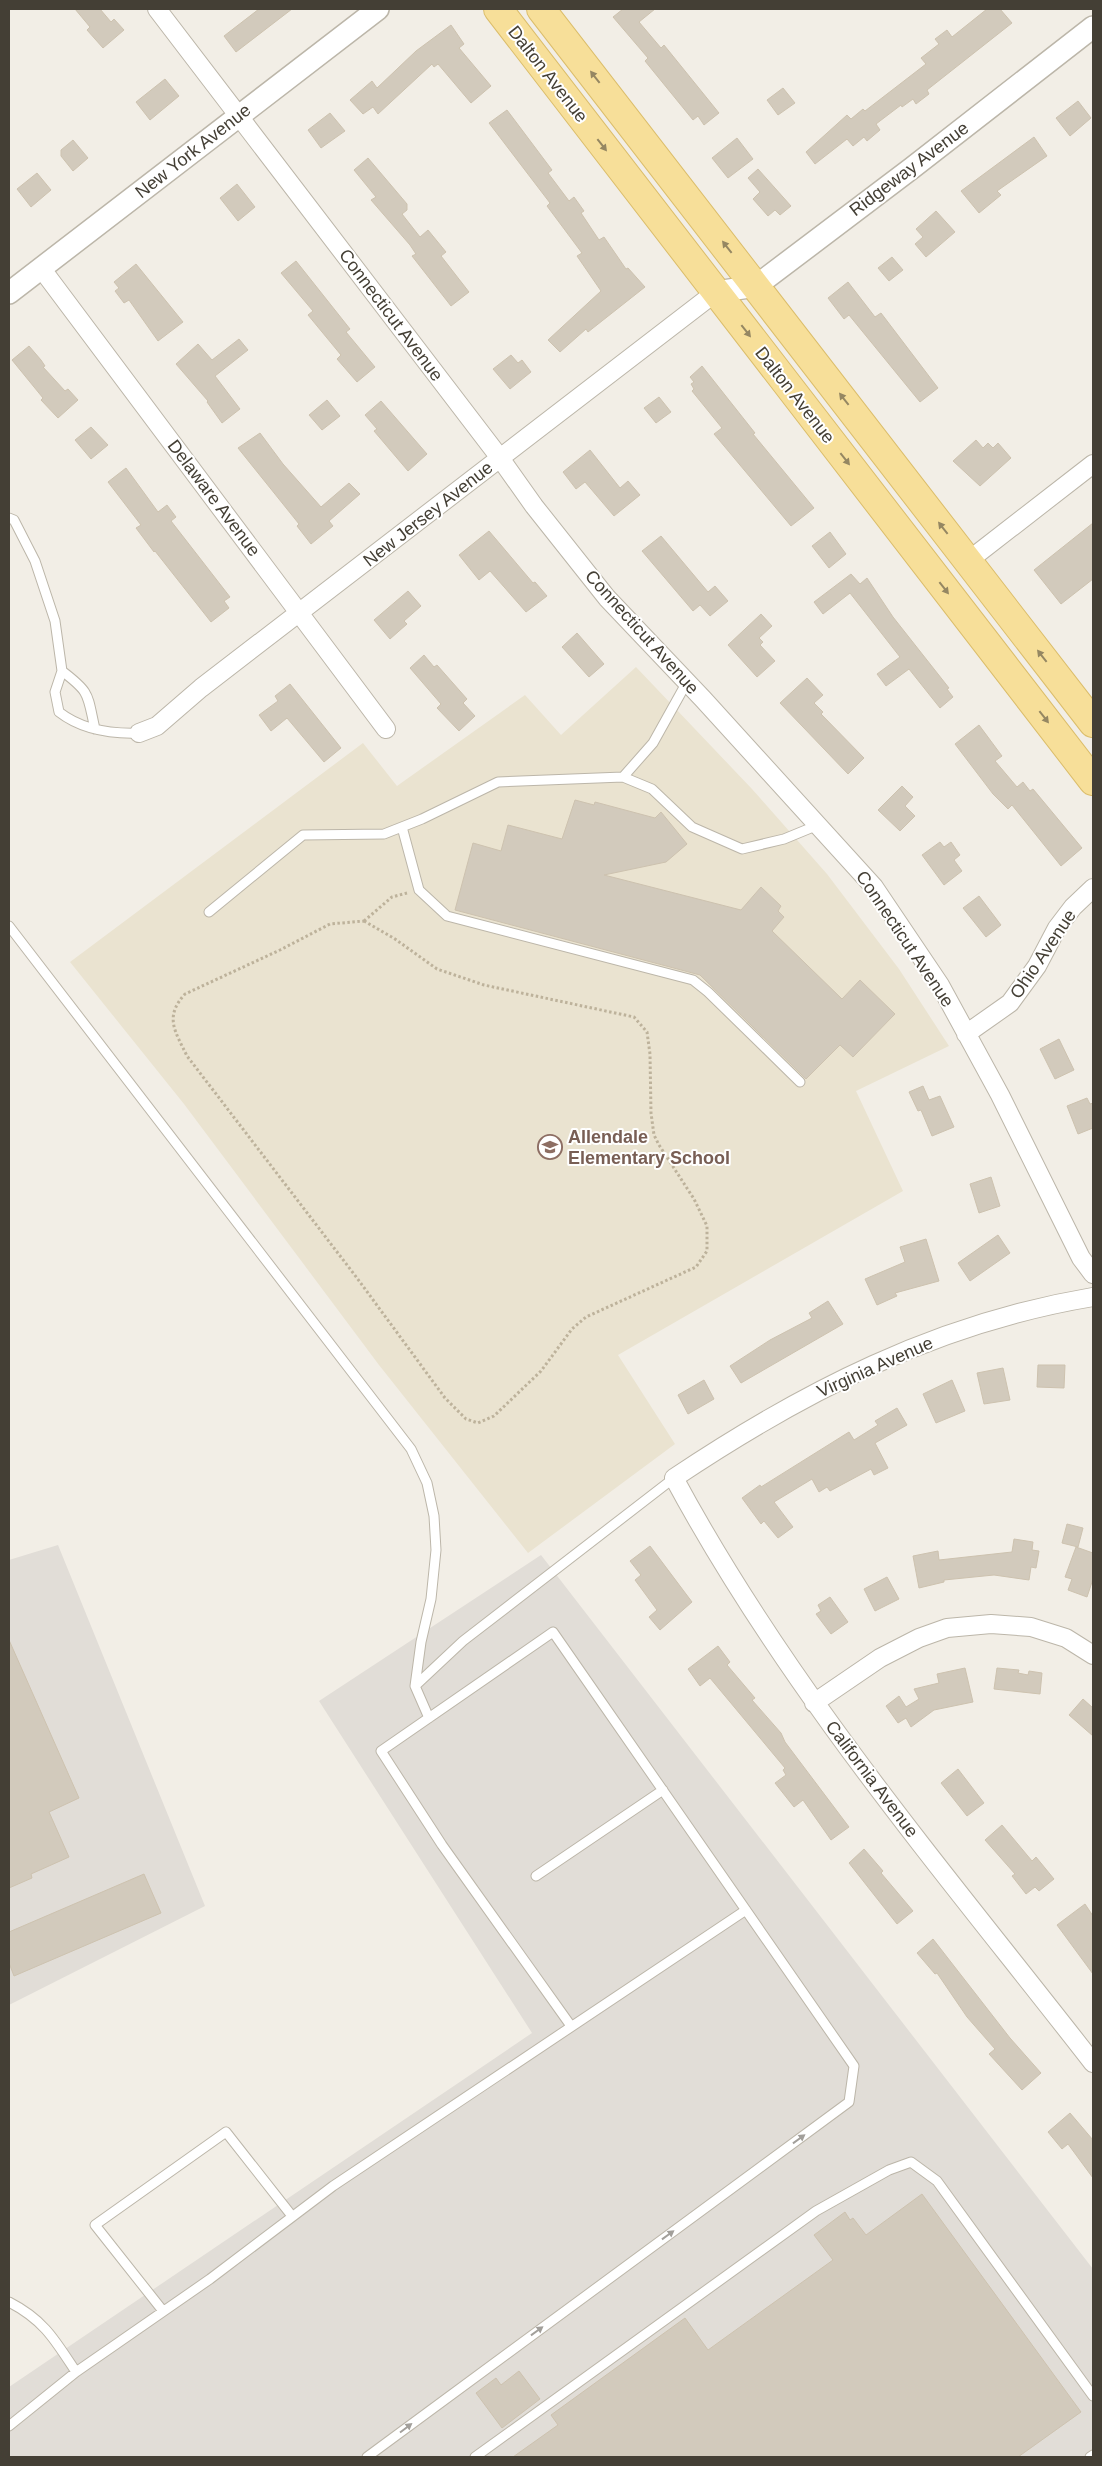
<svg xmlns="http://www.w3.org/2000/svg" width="1102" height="2466" viewBox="0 0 1102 2466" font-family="Helvetica,sans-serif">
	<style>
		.industrial { fill: #e1ddd7 }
		.education { fill: #eae3d0 }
		.building { fill: #d2cabc; stroke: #cdc2af }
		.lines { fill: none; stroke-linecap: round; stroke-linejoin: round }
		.service-casing { stroke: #bcb6a9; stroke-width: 11 }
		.minor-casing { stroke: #bcb6a9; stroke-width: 20 }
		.tertiary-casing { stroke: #bcb6a9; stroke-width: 24 }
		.primary-casing { stroke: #dbbd6a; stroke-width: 30 }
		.path { stroke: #bdb29b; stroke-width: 3; stroke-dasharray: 2.5 2.5; stroke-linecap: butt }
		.service { stroke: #fff; stroke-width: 9 }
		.minor { stroke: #fff; stroke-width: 18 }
		.tertiary { stroke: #fff; stroke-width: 21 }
		.primary { stroke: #f7df99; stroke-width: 28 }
		.oneway { fill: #958762 }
		.oneway2 { fill: #a29f9a }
		.labels { text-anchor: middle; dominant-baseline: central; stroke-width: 4; stroke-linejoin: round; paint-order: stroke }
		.street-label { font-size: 18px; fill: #443f35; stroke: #fff }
		.education-label { font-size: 18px; font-weight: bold; fill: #785e54; stroke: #fff; text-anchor: start }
	</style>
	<rect width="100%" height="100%" fill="#f2eee6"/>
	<path class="industrial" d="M58,1545L205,1906L9,2005V1560Z
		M541,1555L1093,2269V2457H9V2387L532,2033L319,1701Z"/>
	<path class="education" d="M636,667L752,789L827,874L899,969L949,1046L856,1091L903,1191L618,1355L675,1444L528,1553L379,1365L184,1104L70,962L363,743L397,786L525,695L561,735Z"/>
	<path class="building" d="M75,9H100L111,22L114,19L124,30L103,48L87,30L90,27Z
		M259,9H292L236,52L224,36Z
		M623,9H655L639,22L661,48L664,45L719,113L704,125L698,116L693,120L645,61L648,58L613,17Z
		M987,9H1000L1012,23L927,90L929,94L916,104L913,99L902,107L901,105L876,124L880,130L867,141L864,137L853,146L847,139L815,164L806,152L847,115L851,119L863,109L865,111L926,64L921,58L939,44L935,39L947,30L952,37Z
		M451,25L464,44L459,48L491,86L471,103L438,64L434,67L432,64L378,114L373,107L363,114L350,100L372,81L377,88L416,51Z
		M165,79L179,96L150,120L136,102Z
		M783,88L795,103L778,115L767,100Z
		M1078,101L1091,118L1070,136L1056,118Z
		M507,110L552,170L548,173L569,201L574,197L584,211L581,213L599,240L604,237L626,269L628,268L645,287L588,332L586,329L560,352L548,340L601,291L577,256L582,253L547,206L550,203L489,123Z
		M330,113L345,131L321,148L308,130Z
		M1034,137L1047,156L997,191L1001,195L979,213L961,191Z
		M737,138L753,159L728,178L712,158Z
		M73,140L88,158L73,171L61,156V150Z
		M368,158L407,204V210L402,214L420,237L428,230L446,252L441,256L469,292L451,306L412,256L416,254L410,245L371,200L376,197L354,170Z
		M758,169L791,206L780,215L775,210L768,216L753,199L760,192L748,178Z
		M37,173L51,190L31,207L17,189Z
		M237,184L255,207L238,221L220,198Z
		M936,211L955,232L926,257L915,244L923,237L916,229Z
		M892,257L903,270L889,281L878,268Z
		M296,261L350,329L346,332L375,367L357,382L337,359L341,355L308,315L313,311L281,273Z
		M136,264L183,322L158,341L129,300L124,303L115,291L119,288L114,282Z
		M848,282L875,317L881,313L938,388L920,402L849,315L844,319L828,298Z
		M239,339L248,350L215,376L240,409L222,423L207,402L208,401L176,364L198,344L212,360Z
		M29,346L41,360L45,366L43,367L65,391L68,389L78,400L58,418L41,400L43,398L12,360Z
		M511,355L518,363L522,360L531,372L510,389L493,369Z
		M702,366L755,433L753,434L814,508L791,526L714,434L722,428L692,391L694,389L691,384L694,382L690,377Z
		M659,397L671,412L656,423L644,408Z
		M327,400L340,416L322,430L309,415Z
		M381,401L427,454L408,471L374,431L377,429L365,415Z
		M91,427L108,445L91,459L75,440Z
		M260,433L283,464L321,507L349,483L360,494L329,521L333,526L311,544L297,526L299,524L238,448Z
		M976,440L983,448L988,443L993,448L998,443L1011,458L980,486L953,461Z
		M590,450L620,488L628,481L640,495L614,516L585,482L576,489L563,472Z
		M126,468L158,512L167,505L176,517L171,521L230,597L224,601L229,608L211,622L155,551L154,552L136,528L141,525L108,482Z
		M1093,523V579L1061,604L1034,570Z
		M489,531L533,583L535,582L547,596L526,612L490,571L479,580L459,555Z
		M830,532L846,554L829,568L812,546Z
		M661,536L708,592L715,586L728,601L710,616L700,605L693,611L642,551Z
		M851,574L860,584L867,578L893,617L949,688L947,689L953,697L940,708L909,669L886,686L877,674L900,657L850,593L823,614L814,602Z
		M408,591L421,606L404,621L407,624L390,639L374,620Z
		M761,614L772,626L759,638L763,642L760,645L775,661L757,677L728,645Z
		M577,633L604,664L589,677L562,647Z
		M424,655L434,667L437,665L467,699L463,703L475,716L459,731L437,708L441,704L410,668Z
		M807,678L823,695L814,703L823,712L821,714L864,758L848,774L780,703Z
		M290,684L341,748L324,762L287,718L271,731L259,715L278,701L275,696Z
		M979,725L1002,756L995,761L1017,787L1023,782L1030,791L1033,789L1082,848L1061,866L1012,805L1008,809L993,794L955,744Z
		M902,786L913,797L905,806L915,816L900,831L878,810Z
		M575,800L594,805L595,802L655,818L661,812L687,844L666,862L604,875L741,910L761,887L781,906L778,911L784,917L772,931L842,999L860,980L895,1014L853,1057L840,1045L806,1079L700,975L455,910L473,843L501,851L508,825L562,839Z
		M940,842L944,847L951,842L960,855L954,860L962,871L944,885L922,855Z
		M979,896L1001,925L986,937L963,908Z
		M1059,1039L1074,1070L1055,1079L1040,1049Z
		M923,1086L929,1100L940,1096L954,1127L932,1136L921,1110L918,1111L909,1092Z
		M1087,1098L1090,1104L1093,1103V1128L1078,1134L1067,1106Z
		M991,1177L1000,1206L979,1213L970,1184Z
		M998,1235L1010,1253L970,1281L958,1263Z
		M926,1239L939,1281L895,1293L897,1296L877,1305L865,1279L905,1262L900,1247Z
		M828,1301L843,1324L741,1383L730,1366L770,1340L812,1318L809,1313Z
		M1038,1365H1065L1064,1388L1037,1387Z
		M1003,1368L1010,1400L984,1404L977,1373Z
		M704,1380L714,1399L688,1414L678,1395Z
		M952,1380L965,1411L936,1423L923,1394Z
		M897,1408L907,1425L875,1443L888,1468L874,1475L871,1469L830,1491L827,1487L819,1492L812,1479L774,1502L793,1527L778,1538L764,1521L761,1524L742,1498L760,1485L761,1487L849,1432L854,1440L878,1425L875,1421Z
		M1067,1524L1083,1528L1078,1547L1062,1543Z
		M1014,1539L1033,1542L1032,1550L1039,1551L1036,1568L1031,1567L1029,1580L994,1575L944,1580V1582L919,1588L913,1556L938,1551L939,1560L1012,1552Z
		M650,1546L692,1602L660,1630L649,1617L657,1610L635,1580L641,1575L630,1561Z
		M1076,1547L1093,1553V1579L1087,1597L1068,1590L1072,1579L1065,1577Z
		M887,1577L899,1599L875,1611L864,1589Z
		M830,1597L848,1622L831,1634L816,1614L821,1611L818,1605Z
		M9,1640L79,1798L49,1812L69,1857L31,1874L32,1878L9,1888Z
		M718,1646L730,1662L727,1665L755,1698L752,1700L781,1733L785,1742L849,1827L831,1840L803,1800L794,1807L775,1783L786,1775L783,1770L785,1768L710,1678L700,1686L688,1669Z
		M965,1668L973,1702L934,1710L911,1727L906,1718L898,1723L886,1706L899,1696L906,1707L919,1699L914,1689L939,1683L937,1674Z
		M997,1668L1019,1670L1018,1673L1028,1675L1029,1671L1042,1673L1040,1694L994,1689Z
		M1083,1699L1093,1708V1736L1069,1715Z
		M958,1769L984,1803L967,1816L941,1783Z
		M1002,1825L1032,1861L1036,1857L1054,1879L1039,1891L1035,1887L1026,1894L1012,1876L1015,1874L985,1840Z
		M864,1849L883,1871L881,1873L913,1911L897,1924L849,1863Z
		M144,1874L161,1913L14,1976L9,1963V1932Z
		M1085,1904L1093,1916V1974L1057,1925Z
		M933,1939L1010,2038L1041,2073L1022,2090L989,2054L995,2049L967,2017L937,1973L935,1974L917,1953Z
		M1070,2113L1093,2140V2178L1068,2144L1062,2149L1048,2132Z
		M922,2194L1081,2412L1018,2457H513L558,2425L551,2415L685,2318L708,2350L833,2260L814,2235L845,2212L850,2220L853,2218L866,2235Z
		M519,2371L540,2399L502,2428L476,2393L496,2378L501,2385Z"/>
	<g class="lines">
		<defs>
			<path id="service" d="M9,518L14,520L35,561L55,621L62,671L55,692L59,712C82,730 111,734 139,733
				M62,671C91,693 87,694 95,729
				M623,777L652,789L692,827L742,849L784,839L818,825
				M402,827L419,890L447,916L693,980L708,992L800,1082
				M209,912L303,835L384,834L422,819L498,782L623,777L653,743L687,682
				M9,926L411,1449L427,1483L434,1516L436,1550L431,1599L421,1642L415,1686L429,1718
				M415,1686L463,1641L674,1478
				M536,1876L663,1790
				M9,2302C44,2320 55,2340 76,2372
				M163,2311L95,2225L226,2132L292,2216
				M9,2426L76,2372L210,2279L333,2186L746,1910
				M367,2457L849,2102L854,2066L553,1632L381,1751L442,1845L571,2026
				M475,2457L816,2211L889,2170L911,2162L937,2181L1093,2396
				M1090,2457L1093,2455"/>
			<path id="minor" d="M157,9L500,458L534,506L607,598L703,699L874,887L940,985L1000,1095L1081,1258L1093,1274
				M41,268L386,729
				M968,561L1093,464
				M139,733L157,726L201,688L716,292
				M966,1034L1010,1003L1037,966L1057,928L1073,907L1093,888
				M1093,1297C937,1323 804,1391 674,1478C788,1690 946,1874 1093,2063
				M814,1703L880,1658L919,1638L947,1628L991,1624L1031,1627L1066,1638L1093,1655"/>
			<path id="tertiary" d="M716,292L756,286L912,168L1093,27
				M9,293L378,9"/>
			<path id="primary" d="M498,9L1093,781
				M541,9L1093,723"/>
		</defs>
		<use href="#service" class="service-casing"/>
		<use href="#minor" class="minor-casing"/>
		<use href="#tertiary" class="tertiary-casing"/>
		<use href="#primary" class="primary-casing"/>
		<path class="path" d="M364,921L395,939L437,969L484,985L634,1017L647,1032L650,1054L651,1113L654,1135L659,1145L694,1199L707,1226V1251L696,1267L586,1317L572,1329L541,1371L494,1416L478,1423L466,1419L445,1398L357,1278L187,1056C175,1031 164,1017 185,994L280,950L330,924Z
			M364,921L392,897L407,893"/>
		<use href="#service" class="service"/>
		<use href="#minor" class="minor"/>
		<use href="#tertiary" class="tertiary"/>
		<use href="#primary" class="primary"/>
	</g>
	<defs><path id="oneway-solid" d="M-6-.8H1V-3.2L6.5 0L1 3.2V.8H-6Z" transform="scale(1.25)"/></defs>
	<g class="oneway">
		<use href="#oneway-solid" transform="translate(595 77) rotate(-128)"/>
		<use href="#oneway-solid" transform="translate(602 145) rotate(52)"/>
		<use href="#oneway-solid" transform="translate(727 247) rotate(-128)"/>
		<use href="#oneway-solid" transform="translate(746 331) rotate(52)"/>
		<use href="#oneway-solid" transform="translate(844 399) rotate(-128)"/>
		<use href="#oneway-solid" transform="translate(845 459) rotate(52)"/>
		<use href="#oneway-solid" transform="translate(943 528) rotate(-128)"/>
		<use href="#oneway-solid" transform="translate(944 588) rotate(52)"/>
		<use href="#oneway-solid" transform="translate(1042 656) rotate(-128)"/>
		<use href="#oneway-solid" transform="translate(1044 717) rotate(52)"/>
	</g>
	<g class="oneway2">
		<use href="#oneway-solid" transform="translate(799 2139) rotate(-36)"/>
		<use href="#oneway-solid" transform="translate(668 2235) rotate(-36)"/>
		<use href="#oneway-solid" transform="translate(537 2331) rotate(-36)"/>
		<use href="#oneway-solid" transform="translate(406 2428) rotate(-37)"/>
	</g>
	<defs>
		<symbol id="school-ring" viewBox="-11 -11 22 22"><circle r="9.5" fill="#fff" stroke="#8d6e63" stroke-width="1.5"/><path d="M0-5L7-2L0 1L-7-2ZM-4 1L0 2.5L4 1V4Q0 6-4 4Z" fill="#8d6e63"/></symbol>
	</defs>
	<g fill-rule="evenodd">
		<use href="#school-ring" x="536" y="1133" width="28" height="28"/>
	</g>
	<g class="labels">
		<g class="street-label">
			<text transform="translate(548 74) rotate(52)">Dalton Avenue</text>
			<text transform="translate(193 151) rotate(-38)">New York Avenue</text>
			<text transform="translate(909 169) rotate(-37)">Ridgeway Avenue</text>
			<text transform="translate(391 315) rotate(53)">Connecticut Avenue</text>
			<text transform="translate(795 395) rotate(52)">Dalton Avenue</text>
			<text transform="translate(214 498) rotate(53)">Delaware Avenue</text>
			<text transform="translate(428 514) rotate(-38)">New Jersey Avenue</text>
			<text transform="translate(642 632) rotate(48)">Connecticut Avenue</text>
			<text transform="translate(905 939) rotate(56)">Connecticut Avenue</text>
			<text transform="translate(1043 954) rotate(-56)">Ohio Avenue</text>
			<text transform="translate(875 1367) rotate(-24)">Virginia Avenue</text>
			<text transform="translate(872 1779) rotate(53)">California Avenue</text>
		</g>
		<g class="education-label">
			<text x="568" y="1137">Allendale<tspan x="568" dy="21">Elementary School</tspan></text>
		</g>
	</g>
	<rect width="1102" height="2466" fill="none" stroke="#443f35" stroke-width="20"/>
</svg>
